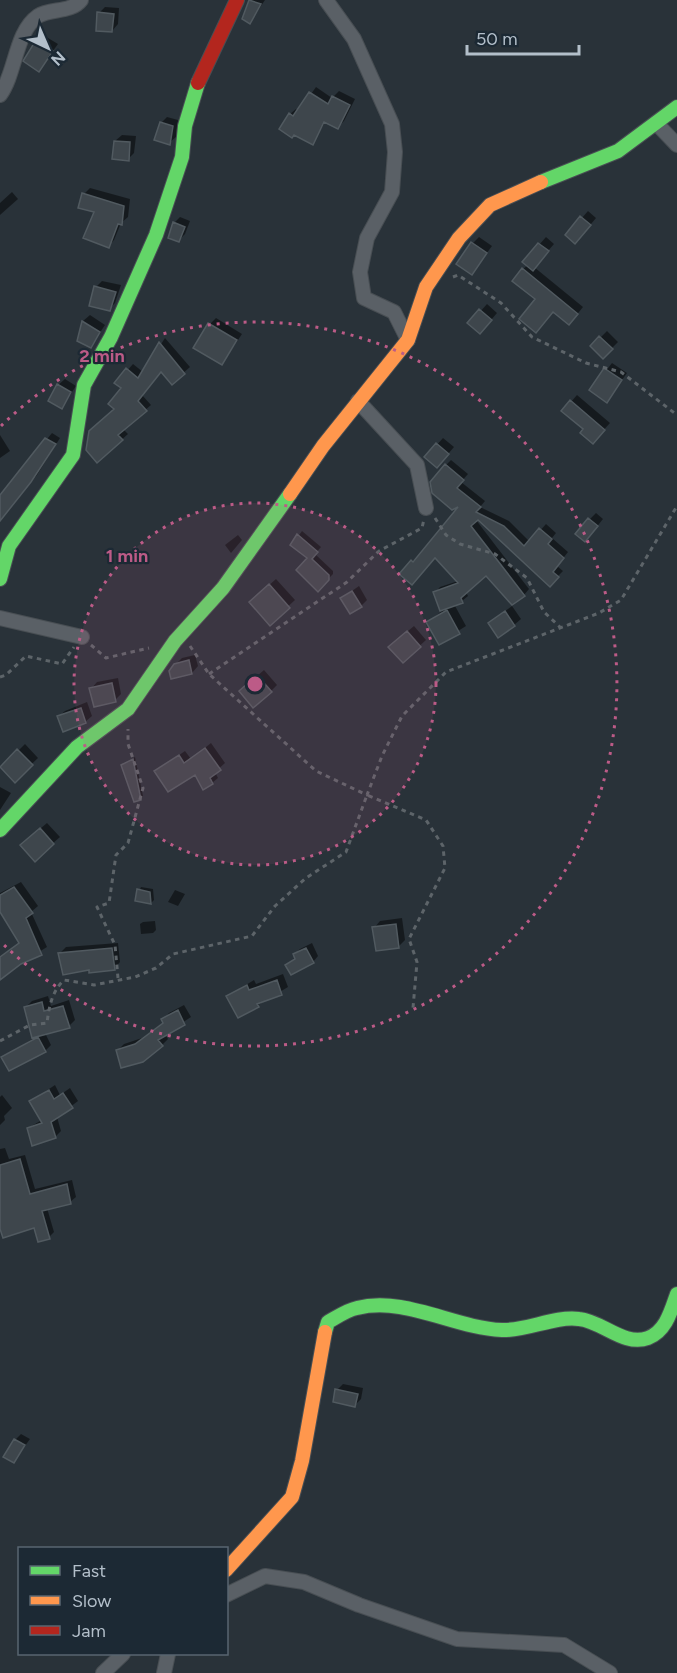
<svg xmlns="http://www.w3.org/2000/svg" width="677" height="1673" viewBox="0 0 677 1673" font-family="Figtree,sans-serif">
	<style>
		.shadow { fill: #0007 }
		.building { fill: #3e464c; stroke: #515a60; stroke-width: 1.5 }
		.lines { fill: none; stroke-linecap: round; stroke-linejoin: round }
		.street-casing { stroke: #484e53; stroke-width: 16 }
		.fast-casing { stroke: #484e53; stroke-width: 16 }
		.slow-casing { stroke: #484e53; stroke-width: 16 }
		.jam-casing { stroke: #484e53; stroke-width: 16 }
		.path { stroke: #5d6469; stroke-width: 3; stroke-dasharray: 4.5 4.5; stroke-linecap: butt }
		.street { stroke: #5a6066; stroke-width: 14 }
		.fast { stroke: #63d668; stroke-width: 14 }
		.slow { stroke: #ff974d; stroke-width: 14 }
		.jam { stroke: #b3261e; stroke-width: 14 }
		.ring { fill: none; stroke: #bc5b87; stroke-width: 3; stroke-dasharray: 3 6 }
		.centre { fill: #bc5b87; stroke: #1c2934; stroke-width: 3 }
		.ring-label { font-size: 18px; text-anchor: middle; font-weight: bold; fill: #bc5b87; stroke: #1c2934; stroke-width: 4.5; stroke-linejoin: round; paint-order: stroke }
	</style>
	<rect width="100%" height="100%" fill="#293239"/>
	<path class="shadow" d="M249,0H265L250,22L244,18Z
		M105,7L119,8L118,24L112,31L99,13Z
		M43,35L58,44L39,70L37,41Z
		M316,87L332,98L339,91L355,99L344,121L338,127L326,121L312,143L290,114L296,109L299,111Z
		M167,117L178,120L176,137L169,143L161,123Z
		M122,135L136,136L134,153L128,159L115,141Z
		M90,188L130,199L128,217L121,223L114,240L108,247L96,211L84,194Z
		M12,192L18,199L0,215V203Z
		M588,211L596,218L581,236L567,235Z
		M180,217L190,221L185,234L178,241L174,223Z
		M479,237L492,246L472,273L473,243Z
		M546,237L554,244L534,267L583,307L575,317L537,299L523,269L528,265L524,262Z
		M102,281L121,285L115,303L109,309L96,287Z
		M487,304L497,313L486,326L470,323Z
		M90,315L105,325L91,346L79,340L83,321Z
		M216,318L242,334L222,364L210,324Z
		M607,331L618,342L603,357L592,346Z
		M165,338L190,367L172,383L162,370L142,395L151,405L123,429L128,434L98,461L123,388L117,382L133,364L143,372Z
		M612,363L627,373L607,401L591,390Z
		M65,379L76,386L62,407L58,385Z
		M577,395L610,423L599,435L585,429L563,411Z
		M52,433L60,438L37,475L0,521V497Z
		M0,435L10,451L0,458Z
		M443,438L454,447L443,460L426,457Z
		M451,460L468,474L461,482L485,501L480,507L509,521L530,542L546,524L556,533L552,538L568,552L557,566L563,571L550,584L478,518L476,520L529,589L524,595L486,574L466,592L468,596L462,601L454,604L466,626L439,643L428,622L442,611L435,593L440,587L458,581L435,556L417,578L412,561L419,557L463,504L446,465Z
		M596,513L603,519L591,534L590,519Z
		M302,531L321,547L315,554L333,571V574L318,589L309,558L292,545Z
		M238,535L242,540L231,553L225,545Z
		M276,579L295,600L270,623L257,596Z
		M359,586L367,600L361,606L342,598Z
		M512,606L521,619L514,625L489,623Z
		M414,626L426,640L403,661L396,641Z
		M195,655L198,666L192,673L172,677L175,665L182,658Z
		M264,670L277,685L271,691L247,685Z
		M118,678L121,694L115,700L91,689L97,682Z
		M87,702L92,716L85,722L58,717L65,711Z
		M211,743L225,763L215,772L218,778L212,783L196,773L156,771L185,751L191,759Z
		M25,744L38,758L15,780L2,767Z
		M135,757L143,796L141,798L123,765Z
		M0,787L11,793L0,810Z
		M47,823L60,837L35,859L28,839Z
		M21,882L38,906L31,912L47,947L0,976V956L21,942L0,910V893Z
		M141,887L153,889L154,900L151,903L136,900Z
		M175,890L185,894L178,906L168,902Z
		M402,918L405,940L399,946L374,928L380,921Z
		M155,921L156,930L153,933L141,934L140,924L143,922Z
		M118,943L120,962L114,969H90L60,953L66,947Z
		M312,943L318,956L313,962L287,965L296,958L295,954L300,949Z
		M283,974L288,987L258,1005L228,996L254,980L256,984Z
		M48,996L51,1006L69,1000L75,1020L69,1026L45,1033L51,1045L45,1051L3,1057L34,1038L25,1008L32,1001Z
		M184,1005L191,1017L165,1034L168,1039L162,1045L117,1051L124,1044L142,1038L164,1022L163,1020L169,1013Z
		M55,1085L60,1095L70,1088L78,1101L57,1117L61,1131L55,1137L28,1128L42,1120L31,1101Z
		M2,1095L12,1108L4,1116L5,1120L0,1125V1097Z
		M5,1148L9,1159L25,1155L35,1189L72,1180L76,1197L70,1202L47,1208L54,1232L49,1237L35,1226L0,1221V1149Z
		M343,1384L363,1388L361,1399L355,1405L337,1390Z
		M21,1434L30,1439L14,1461L15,1440Z"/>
	<path class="building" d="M249,0L261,4L250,24L242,19Z
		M97,12L114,14L112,32L96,31Z
		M36,40L53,51L39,72L23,61Z
		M309,92L328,104L332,96L350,105L338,129L324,122L313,145L294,135L292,138L279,129L289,113L293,116Z
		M160,122L173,126L170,145L154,140Z
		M114,141L130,142L129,161L112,159Z
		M82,193L124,206L122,225L118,224L109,248L83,238L94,212L78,208Z
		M580,216L591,225L575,244L565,235Z
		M173,222L185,227L179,242L168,238Z
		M471,242L487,253L472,275L456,264Z
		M538,243L549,251L533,271L522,262Z
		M522,268L578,314L569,325L553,312L536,333L519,319L535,299L512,281Z
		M94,286L116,292L110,311L89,306Z
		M479,309L492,320L480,334L467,323Z
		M82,321L100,332L91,348L77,341Z
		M208,323L237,340L222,365L193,348Z
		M599,336L613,349L603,359L590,346Z
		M159,342L185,374L172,385L161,372L138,401L147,411L118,435L123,440L97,463L86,450L89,431L114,409L108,404L121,388L114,383L126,368L138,378Z
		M604,368L622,380L607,403L589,390Z
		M57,384L71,392L62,409L48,401Z
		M570,400L605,430L593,444L580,433L583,429L561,411Z
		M45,438L56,444L31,482L0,521V495Z
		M436,443L449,454L437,468L424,457Z
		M445,464L464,480L457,488L481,507L476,512L504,526L524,546L539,528L552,539L548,544L564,558L553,572L559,577L550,587L478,520L471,526L525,596L512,605L486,576L461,598L463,603L440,611L433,592L458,583L435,558L412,585L399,574L411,560L413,562L458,507L452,510L432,493L430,482Z
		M588,518L598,526L585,542L575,534Z
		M297,534L318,552L312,559L329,575V580L318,592L296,570L307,558L290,545Z
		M269,584L290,608L270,626L249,602Z
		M352,591L362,607L350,614L340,598Z
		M447,610L460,634L439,645L426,622Z
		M505,611L515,626L498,638L488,623Z
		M407,631L421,647L403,663L388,647Z
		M189,660L192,674L171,679L169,671L174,664Z
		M257,675L272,692L253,708L239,691Z
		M112,683L116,702L94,707L89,688Z
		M81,708L86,723L63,732L57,716Z
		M205,748L221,770L210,778L213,784L203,790L195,775L168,792L154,771L179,755L184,763Z
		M17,749L33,765L15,783L0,767Z
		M133,759L141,800L134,802L121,765Z
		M40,828L54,844L35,862L20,845Z
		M14,887L33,913L26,918L42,955L21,964L0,980V957L19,943L0,912V895Z
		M137,889L150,892L151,904L135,901Z
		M396,924L399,948L376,951L372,927Z
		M112,948L115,970L89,973V970L63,975L58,953Z
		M306,948L314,963L291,975L285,965L295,959L293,954Z
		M277,980L282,995L257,1004L259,1007L238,1018L226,996L247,985L249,990Z
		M42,1002L44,1011L63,1006L70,1028L32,1038L24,1007Z
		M178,1010L185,1025L158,1040L163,1046L143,1062L121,1068L116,1050L135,1044L163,1023L161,1019Z
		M38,1037L46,1052L9,1071L1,1057Z
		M49,1090L54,1099L63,1093L73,1108L51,1122L56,1138L32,1146L27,1128L42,1123L29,1101Z
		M20,1159L30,1194L67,1184L71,1204L42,1211L50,1239L38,1242L34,1228L3,1238L0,1229V1165Z
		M335,1389L358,1394L355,1407L333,1402Z
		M14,1439L25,1445L14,1463L3,1457Z"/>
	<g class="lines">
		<defs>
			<path id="street" d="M326,0L354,39L392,124L395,152L392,192L367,238L360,272L364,298L394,312L408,340
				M0,95C16,73 15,32 38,16C51,8 71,13 81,0
				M656,123L677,145
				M358,401L417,465L426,508
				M0,618L82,637
				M226,1595L265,1576L304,1582L359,1605L457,1639L564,1645L610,1673
				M103,1673L123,1654
				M164,1673L168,1654"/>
			<path id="fast" d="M541,182L618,151L677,107
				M0,579L9,546L73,455L84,385L111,337L156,235L182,157L185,126L198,83
				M0,830L77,747L128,709L175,641L223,588L290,494
				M325,1332L328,1322C337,1317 347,1310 357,1308C405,1296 454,1328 502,1330C528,1331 553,1316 579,1319C602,1321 624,1347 648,1338C666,1331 671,1311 677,1294"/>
			<path id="slow" d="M290,494L323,446L408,340L426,287L459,238L490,205L541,182
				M226,1570L292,1497L302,1461L325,1332"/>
			<path id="jam" d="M198,83L237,0"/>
		</defs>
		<use href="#street" class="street-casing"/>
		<use href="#fast" class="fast-casing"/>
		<use href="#slow" class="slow-casing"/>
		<use href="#jam" class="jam-casing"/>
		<path class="path" d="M453,277L458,275L501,303L532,337L586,363L621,372L677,415
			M435,518L446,535L460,544L495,554L527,578L544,612L560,627
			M91,645L106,658L149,648
			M190,646L209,674L316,771L367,795L382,756L402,716L446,672L599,613L621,600L677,506
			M209,674L347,582L379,551L422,528L424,519
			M0,677L6,675L26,656L62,664L74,647
			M118,978L115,945L97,907L109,903L116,855L128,843L143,788L128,744V729
			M0,1041L30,1025L47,1023C49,1007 52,991 64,980L94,985L135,977L156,968L173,954L252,936L275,906L306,878L346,852L367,795L426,820L443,846L445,868L409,939L417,962L413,1008"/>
		<use href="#street" class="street"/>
		<use href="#fast" class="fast"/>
		<use href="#slow" class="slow"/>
		<use href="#jam" class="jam"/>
	</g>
	<circle cx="255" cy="684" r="181" fill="#bc5b87" fill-opacity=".12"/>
	<g class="ring">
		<circle cx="255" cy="684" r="181"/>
		<path d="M1 426A362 362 0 1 1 1 942"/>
	</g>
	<circle cx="255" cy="684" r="9" class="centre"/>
	<g class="ring-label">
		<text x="102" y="362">2 min</text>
		<text x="127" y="562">1 min</text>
	</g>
	<rect x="18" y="1547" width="210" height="108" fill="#1c2934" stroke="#586570" stroke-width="1.5"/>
	<rect x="30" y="1566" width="30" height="9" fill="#63d668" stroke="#586570" stroke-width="1.5"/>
	<text x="72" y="1577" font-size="18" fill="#b3bfca">Fast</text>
	<rect x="30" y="1596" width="30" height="9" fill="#ff974d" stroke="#586570" stroke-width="1.5"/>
	<text x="72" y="1607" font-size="18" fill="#b3bfca">Slow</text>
	<rect x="30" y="1626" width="30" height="9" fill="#b3261e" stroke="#586570" stroke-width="1.5"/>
	<text x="72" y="1637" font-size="18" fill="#b3bfca">Jam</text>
	<g transform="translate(48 48) rotate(136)" stroke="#1c2934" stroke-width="4.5" paint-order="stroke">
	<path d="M0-4.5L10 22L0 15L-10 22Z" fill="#b3bfca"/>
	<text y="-9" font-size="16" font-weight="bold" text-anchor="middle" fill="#b3bfca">N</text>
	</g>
	<path d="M467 45v9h112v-9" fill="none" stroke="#b3bfca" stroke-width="3"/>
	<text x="476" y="45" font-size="18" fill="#b3bfca" stroke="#1c2934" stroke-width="4.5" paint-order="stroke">50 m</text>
</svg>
